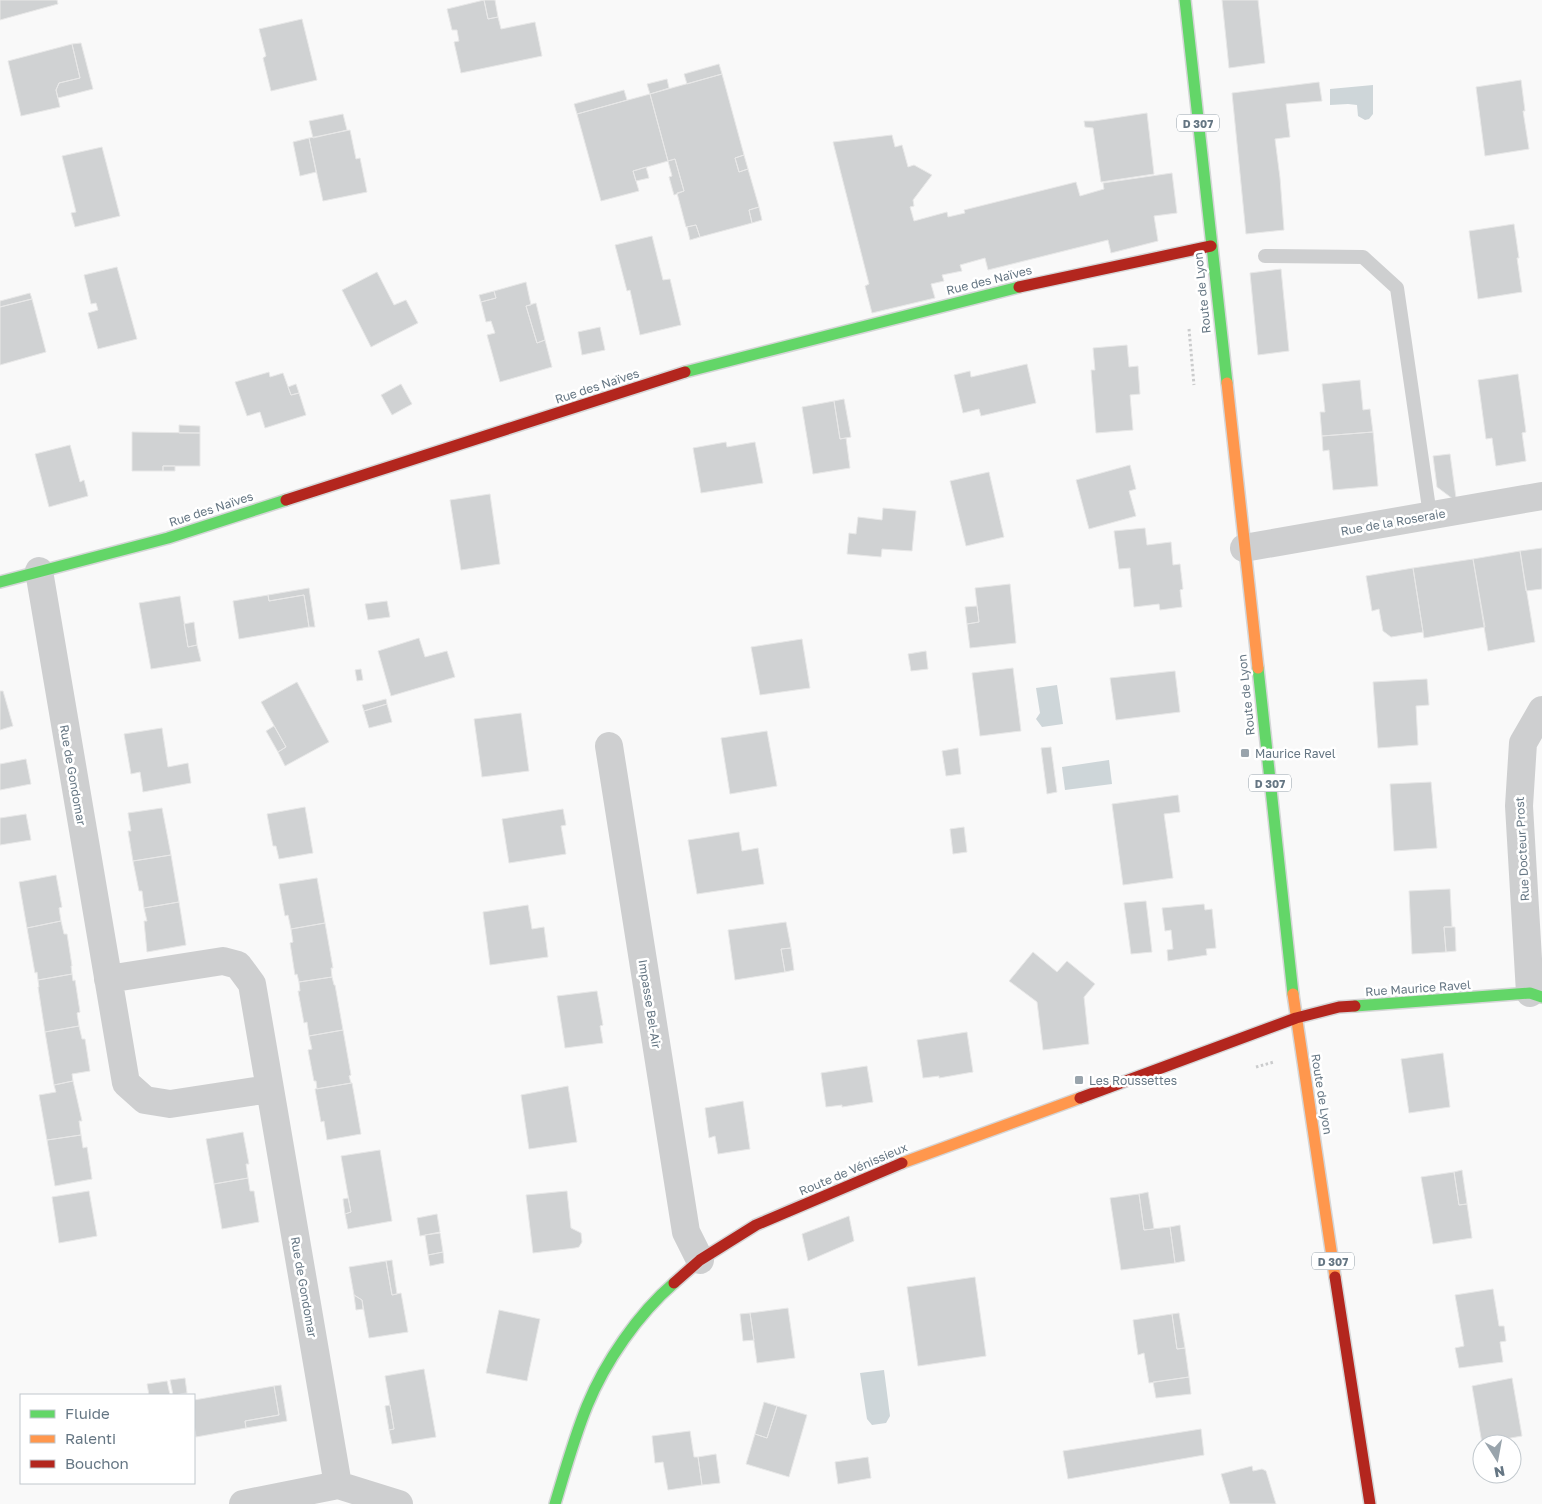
<svg xmlns="http://www.w3.org/2000/svg" width="1542" height="1504" viewBox="0 0 1542 1504" font-family="'Golos Text',sans-serif">
	<style>
		.water { fill: #ced6d9 }
		.building { fill: #d0d2d3; stroke: #e8e8e8 }
		.lines { fill: none; stroke-linecap: round; stroke-linejoin: round }
		.fast-casing { stroke: #d5d6d7; stroke-width: 14 }
		.slow-casing { stroke: #d5d6d7; stroke-width: 14 }
		.jam-casing { stroke: #d5d6d7; stroke-width: 14 }
		.path { stroke: #cbcccd; stroke-width: 3; stroke-dasharray: 2.5 2.5; stroke-linecap: butt }
		.lane { stroke: #cecfd0; stroke-width: 14 }
		.street { stroke: #cecfd0; stroke-width: 28 }
		.fast { stroke: #63d668; stroke-width: 11 }
		.slow { stroke: #ff974d; stroke-width: 11 }
		.jam { stroke: #b3261e; stroke-width: 11 }
		.poi-dot { fill: #99a4ac; stroke: #fff; stroke-width: 2 }
		.labels { text-anchor: middle; dominant-baseline: central; stroke-width: 5; stroke-linejoin: round; paint-order: stroke }
		.shield { fill: #fff; stroke: #939fa8; stroke-width: 1 }
		.shield-label { font-size: 11px; font-weight: bold; fill: #657683 }
		.street-label { font-size: 12px; fill: #657683; stroke: #fff }
		.poi-label { font-size: 12px; fill: #657683; stroke: #fff; text-anchor: start }
	</style>
	<rect width="100%" height="100%" fill="#f9f9f9"/>
	<path class="water" d="M1373,85V114L1369,119L1365,120L1358,116L1357,105L1348,104L1330,105V89Z
		M1057,685L1063,724L1042,727L1036,719L1040,713L1036,688Z
		M1109,760L1112,784L1065,790L1062,767Z
		M884,1370L890,1416L886,1423L872,1425L867,1419L860,1373Z"/>
	<path class="building" d="M0,0H57L58,4L0,20Z
		M484,0L488,19L498,17L501,29L535,22L542,56L461,73L454,42L459,41L457,30H452L447,9Z
		M484,0H495L498,17L488,19Z
		M1222,0H1258L1265,63L1229,68Z
		M302,19L317,80L271,91L263,58L266,56L259,29Z
		M81,43L93,89L58,98L56,90L59,83L80,78L72,44Z
		M72,44L80,78L59,83L56,90L60,107L21,116L8,61Z
		M719,64L722,74L687,84L684,74Z
		M722,74L744,155L735,158L739,172L748,169L759,207L749,210L752,223L700,237L696,225L686,227L677,193L684,191L675,159L668,161L650,94Z
		M667,79L669,88L650,94L647,84Z
		M1521,80L1525,111H1523L1529,149L1485,156L1476,87Z
		M1319,82L1322,101L1286,104L1290,137L1275,139L1280,178L1284,230L1246,234L1232,93Z
		M624,90L627,100L577,114L574,104Z
		M650,94L668,161L633,171L639,191L601,201L577,114Z
		M1147,113L1154,174L1101,182L1093,128L1085,127L1084,121H1094Z
		M343,114L347,130L313,138L309,121Z
		M350,130L356,159L360,158L367,192L323,201L309,138Z
		M892,135L895,147L902,145L908,167L914,165L932,175L913,200L914,206L910,207L914,221L947,212L948,217L965,213L964,210L1076,182L1080,196L1104,189L1103,183L1172,173L1177,213L1154,216L1158,241L1111,253L1108,240L988,270L985,258L960,265L962,271L942,275L944,281L931,284L935,298L872,313L865,286L869,284L833,142Z
		M309,138L316,172L300,176L293,142Z
		M102,147L120,216L75,227L71,213L76,212L62,156Z
		M744,155L748,169L739,172L735,158Z
		M675,159L684,191L674,195L669,177L672,176L668,161Z
		M646,167L649,178L636,181L633,171Z
		M759,207L762,220L752,223L749,210Z
		M1514,224L1519,258H1517L1522,292L1478,299L1469,231Z
		M696,225L700,237L690,240L687,227Z
		M652,236L663,280L670,279L681,325L640,335L630,290L627,291L615,245Z
		M117,267L137,339L98,349L88,313L98,310L96,303L91,304L84,275Z
		M1281,269L1289,351L1258,355L1250,273Z
		M377,272L394,305L406,300L418,323L371,347L342,290Z
		M526,282L531,305L526,306L537,343L545,340L552,367L500,382L487,335L495,333L491,321L486,322L481,302L496,298L494,291Z
		M494,291L496,298L481,302L479,295Z
		M30,293L32,299L0,307V301Z
		M32,299L46,352L0,365V307Z
		M536,303L545,340L537,343L526,306Z
		M600,327L605,350L582,355L578,332Z
		M1127,345L1129,367L1138,366L1140,394L1130,395L1133,430L1096,433L1091,370H1095L1093,348Z
		M1027,364L1036,403L981,416L979,409L963,413L954,375L970,371L971,377Z
		M269,372L270,377L283,373L291,395L299,393L306,415L265,428L260,412L247,416L235,382Z
		M1518,374L1526,432L1522,433L1526,461L1496,466L1492,438L1486,439L1478,380Z
		M1360,380L1363,410L1370,409L1373,432L1322,436L1320,412H1325L1322,384Z
		M296,384L299,393L291,395L288,387Z
		M401,384L412,404L392,415L381,395Z
		M844,399L851,437L840,439L834,401Z
		M834,401L840,439L846,438L850,468L813,474L802,407Z
		M179,425L200,426V433H179Z
		M132,432L200,433V466H163V471H132Z
		M1373,432L1378,486L1333,490L1329,450L1323,451L1322,436Z
		M726,442L727,447L755,442L763,483L701,493L693,448Z
		M70,445L80,482L84,480L88,496L49,507L35,454Z
		M1450,454L1456,498L1453,499L1437,487L1433,456Z
		M1130,465L1136,489L1129,491L1136,516L1089,529L1076,480Z
		M163,466H175V471H163Z
		M989,472L1004,537L966,546L950,481Z
		M490,494L500,564L461,570L450,500Z
		M883,508L916,511L912,551L882,549L881,557L847,554L849,533L856,534L858,517L882,520Z
		M1145,528L1147,545L1171,542L1173,565L1180,564L1183,589L1180,590L1182,607L1160,610L1159,604L1134,607L1130,568L1119,569L1114,531Z
		M1542,548V589L1526,591L1520,551Z
		M1520,551L1535,642L1488,651L1473,559Z
		M1473,559L1485,627L1424,638L1413,568Z
		M1413,568L1423,632L1391,637L1383,631L1379,609L1372,611L1366,576Z
		M1010,584L1016,643L970,648L967,624L979,622L975,588Z
		M309,588L315,627H309L304,595L269,601L268,595Z
		M268,595L269,601L304,595L309,627L239,639L233,601Z
		M180,596L188,647L197,645L201,661L151,669L139,603Z
		M387,601L390,617L368,620L365,604Z
		M977,606L979,622L967,624L965,607Z
		M194,622L197,645L188,647L184,624Z
		M419,638L425,657L447,651L455,677L391,696L378,651Z
		M802,639L810,688L760,695L751,647Z
		M926,651L928,669L911,671L908,654Z
		M1013,668L1021,731L980,736L972,673Z
		M361,669L363,680L357,681L355,670Z
		M1175,671L1180,712L1116,720L1110,678Z
		M1427,679L1429,705L1416,706L1418,745L1378,748L1373,682Z
		M297,682L329,742L285,766L278,752L286,747L261,702Z
		M0,691H3L13,726L0,730Z
		M386,699L387,704L364,711L362,705Z
		M387,704L392,722L369,728L364,711Z
		M521,713L529,771L482,777L474,719Z
		M274,726L286,747L278,752L266,731Z
		M162,728L168,767L188,763L191,783L143,792L140,772L131,774L124,734Z
		M767,731L777,786L730,794L721,738Z
		M1051,747L1057,792L1047,794L1041,748Z
		M958,748L961,774L946,776L942,751Z
		M26,759L31,784L0,790V764Z
		M1431,782L1437,848L1394,851L1390,784Z
		M1178,795L1180,812L1164,814L1173,878L1123,885L1112,804Z
		M305,807L313,853L279,859L276,846H273L267,814Z
		M162,808L171,855L133,861L128,831H131L128,813Z
		M563,809L566,825L561,826L566,854L509,863L502,819Z
		M26,814L31,840L0,845V818Z
		M964,827L967,852L953,854L950,829Z
		M739,832L742,851L758,848L764,884L697,894L688,840Z
		M171,855L179,902L144,908L142,891H139L133,861Z
		M56,875L62,907L59,908L61,921L27,928L19,882Z
		M317,878L325,923L291,929L288,915L285,916L279,884Z
		M1450,889L1452,927H1444L1446,952L1412,954L1409,891Z
		M1146,901L1152,952L1131,954L1124,903Z
		M179,902L186,945L147,952L144,921H147L144,908Z
		M1204,904L1205,910L1212,909L1216,948L1206,949L1207,955L1168,961L1167,950L1173,949L1171,930L1165,931L1162,908Z
		M528,905L532,929L544,927L548,957L490,965L483,912Z
		M61,921L64,934H67L72,966H71L72,974L38,980L37,972L35,973L27,928Z
		M786,922L791,948L781,949L785,972L735,980L728,930Z
		M325,923L333,968H331L332,977L299,982L297,974L295,975L290,943L293,942L291,929Z
		M1444,927H1455L1456,951L1446,952Z
		M791,948L794,970L785,972L781,949Z
		M1033,952L1057,972L1067,961L1095,984L1084,997L1089,1044L1043,1050L1037,1002L1009,981Z
		M72,974L73,981L75,980L80,1012L77,1013L79,1026L45,1032L38,987H39L38,980Z
		M332,977L334,985H335L343,1030L309,1036L307,1022L304,1023L298,991H300L299,982Z
		M597,991L603,1025L600,1026L603,1043L565,1048L557,996Z
		M79,1026L82,1039H85L90,1071L72,1074L73,1081L54,1085L45,1032Z
		M343,1030L351,1075L349,1076L351,1083L317,1089L316,1081H314L308,1050L312,1049L309,1036Z
		M967,1032L973,1072L939,1078V1076L923,1078L917,1040Z
		M1443,1053L1450,1107L1409,1113L1401,1059Z
		M867,1066L873,1102L842,1107V1105L826,1107L821,1073Z
		M73,1081L82,1121H79L81,1135L47,1140L39,1095L56,1092L54,1085Z
		M352,1083L361,1134L327,1140L324,1121L321,1122L315,1089Z
		M568,1086L577,1142L529,1149L521,1095Z
		M743,1101L750,1149L718,1154L715,1136L709,1138L705,1108Z
		M243,1132L249,1164H246L248,1178L214,1184L206,1139Z
		M81,1135L83,1148L87,1147L92,1179L55,1186L47,1140Z
		M380,1150L392,1221L348,1229L345,1214L351,1212L341,1156Z
		M1462,1170L1467,1204L1459,1205L1454,1172Z
		M1454,1172L1459,1205L1467,1204L1472,1238L1433,1244L1421,1177Z
		M248,1178L250,1191H254L259,1222L222,1229L214,1184Z
		M89,1191L97,1236L59,1243L52,1197Z
		M567,1191L571,1228L581,1233L582,1242L579,1247L575,1248L533,1253L526,1195Z
		M1148,1192L1154,1229L1144,1230L1139,1194Z
		M1139,1194L1144,1230L1170,1227L1175,1263L1121,1270L1110,1198Z
		M348,1198L351,1212L345,1214L343,1199Z
		M437,1214L440,1232L420,1236L417,1218Z
		M849,1216L854,1241L808,1261L802,1234Z
		M1180,1225L1185,1261L1175,1263L1170,1227Z
		M440,1233L443,1252L428,1255L425,1235Z
		M443,1252L444,1263L430,1266L428,1255Z
		M392,1260L397,1294L392,1295L386,1261Z
		M386,1261L392,1295L401,1293L408,1332L369,1338L362,1300L354,1295L349,1267Z
		M975,1277L986,1356L918,1366L907,1287Z
		M1493,1289L1499,1326H1504L1506,1341L1500,1342L1503,1362L1459,1368L1455,1348L1464,1346L1455,1295Z
		M354,1295L362,1300L363,1309L356,1310Z
		M788,1308L795,1358L757,1363L750,1313Z
		M499,1310L540,1319L527,1381L486,1373Z
		M750,1313L754,1340L743,1341L740,1314Z
		M1179,1313L1185,1348L1177,1349L1172,1314Z
		M1172,1314L1177,1349L1185,1348L1189,1377L1149,1383L1144,1353L1138,1355L1133,1320Z
		M424,1369L436,1437L392,1444L389,1430L394,1429L385,1376Z
		M1189,1377L1191,1394L1156,1398L1153,1382Z
		M185,1378L187,1393L173,1395L170,1380Z
		M1512,1378L1522,1436L1482,1443L1472,1386Z
		M167,1381L170,1395H149L147,1384Z
		M281,1385L287,1421L246,1428L245,1421L279,1415L274,1386Z
		M274,1386L279,1415L245,1421L246,1428L196,1437L194,1424V1400Z
		M764,1402L777,1406L767,1438L755,1434Z
		M390,1405L394,1429L389,1430L385,1406Z
		M777,1406L807,1415L789,1477L746,1464L755,1434L767,1438Z
		M1201,1429L1204,1455L1068,1479L1063,1451Z
		M690,1431L694,1457H698L702,1485L668,1490L663,1462L655,1463L652,1436Z
		M716,1454L720,1483L702,1485L698,1457Z
		M868,1457L871,1478L838,1484L835,1462Z
		M1252,1466L1253,1471L1262,1469L1266,1471L1276,1504H1230L1221,1474Z"/>
	<g class="lines">
		<defs>
			<path id="fast" d="M1185,0L1227,383
				M685,372L1019,287
				M0,582L168,538L286,500
				M1258,668L1293,994
				M1355,1006L1530,993L1542,997
				M555,1504C565,1471 574,1438 587,1406C605,1362 638,1314 674,1283"/>
			<path id="slow" d="M1227,383L1258,668
				M1293,994L1335,1277
				M902,1163L1080,1098"/>
			<path id="jam" d="M1019,287L1211,246
				M286,500L685,372
				M1080,1098L1296,1018L1339,1007L1355,1006
				M1335,1277L1370,1504
				M674,1283L700,1260L756,1225L902,1163"/>
		</defs>
		<use href="#fast" class="fast-casing"/>
		<use href="#slow" class="slow-casing"/>
		<use href="#jam" class="jam-casing"/>
		<path class="path" d="M1189,329L1194,385
			M1256,1067L1274,1062"/>
		<path class="lane" d="M1265,256L1363,257L1397,288L1430,515"/>
		<path class="street" d="M1244,548L1542,496
			M39,571L126,1083L145,1100L170,1104L269,1089
			M609,746L686,1232L700,1260
			M108,979L223,961L238,965L252,984L338,1485
			M1530,993L1519,806L1523,743L1542,710
			M243,1504L338,1485L399,1504"/>
		<use href="#fast" class="fast"/>
		<use href="#slow" class="slow"/>
		<use href="#jam" class="jam"/>
	</g>
	<g class="poi-dot">
		<rect x="1240" y="748" width="10" height="10" rx="2.5"/>
		<rect x="1074" y="1075" width="10" height="10" rx="2.5"/>
	</g>
	<g class="labels">
		<g class="shield">
			<rect x="1177" y="114.5" width="42" height="17" rx="4"/>
			<rect x="1249" y="774.5" width="42" height="17" rx="4"/>
			<rect x="1312" y="1252.5" width="42" height="17" rx="4"/>
		</g>
		<g class="shield-label">
			<text x="1198" y="123">D 307</text>
			<text x="1270" y="783">D 307</text>
			<text x="1333" y="1261">D 307</text>
		</g>
		<g class="street-label">
			<text transform="translate(989 280) rotate(-14)">Rue des Naïves</text>
			<text transform="translate(1202 293) rotate(-96)">Route de Lyon</text>
			<text transform="translate(597 386) rotate(-18)">Rue des Naïves</text>
			<text transform="translate(211 509) rotate(-18)">Rue des Naïves</text>
			<text transform="translate(1393 522) rotate(-10)">Rue de la Roseraie</text>
			<text transform="translate(1246 695) rotate(-96)">Route de Lyon</text>
			<text transform="translate(73 775) rotate(80)">Rue de Gondomar</text>
			<text transform="translate(1522 849) rotate(-93)">Rue Docteur Prost</text>
			<text transform="translate(1418 988) rotate(-4)">Rue Maurice Ravel</text>
			<text transform="translate(650 1004) rotate(81)">Impasse Bel-Air</text>
			<text transform="translate(1322 1094) rotate(81)">Route de Lyon</text>
			<text transform="translate(853 1169) rotate(-23)">Route de Vénissieux</text>
			<text transform="translate(304 1287) rotate(80)">Rue de Gondomar</text>
		</g>
		<g class="poi-label">
			<text x="1255" y="753">Maurice Ravel</text>
			<text x="1089" y="1080">Les Roussettes</text>
		</g>
	</g>
	<rect x="20" y="1394" width="175" height="90" fill="#ffffff" stroke="#c1c8cd"/>
	<rect x="30" y="1410" width="25" height="8" fill="#63d668" stroke="#c1c8cd"/>
	<text x="65" y="1419" font-size="15" fill="#657683">Fluide</text>
	<rect x="30" y="1435" width="25" height="8" fill="#ff974d" stroke="#c1c8cd"/>
	<text x="65" y="1444" font-size="15" fill="#657683">Ralenti</text>
	<rect x="30" y="1460" width="25" height="8" fill="#b3261e" stroke="#c1c8cd"/>
	<text x="65" y="1469" font-size="15" fill="#657683">Bouchon</text>
	<g transform="translate(1497 1459) rotate(169)"><circle r="24" fill="#ffffff" stroke="#c1c8cd"/>
	<path d="M0-4L9 19L0 12L-9 19Z" fill="#99a4ac"/>
	<text y="-8" font-size="14" font-weight="bold" text-anchor="middle" fill="#657683">N</text>
	</g>
</svg>
